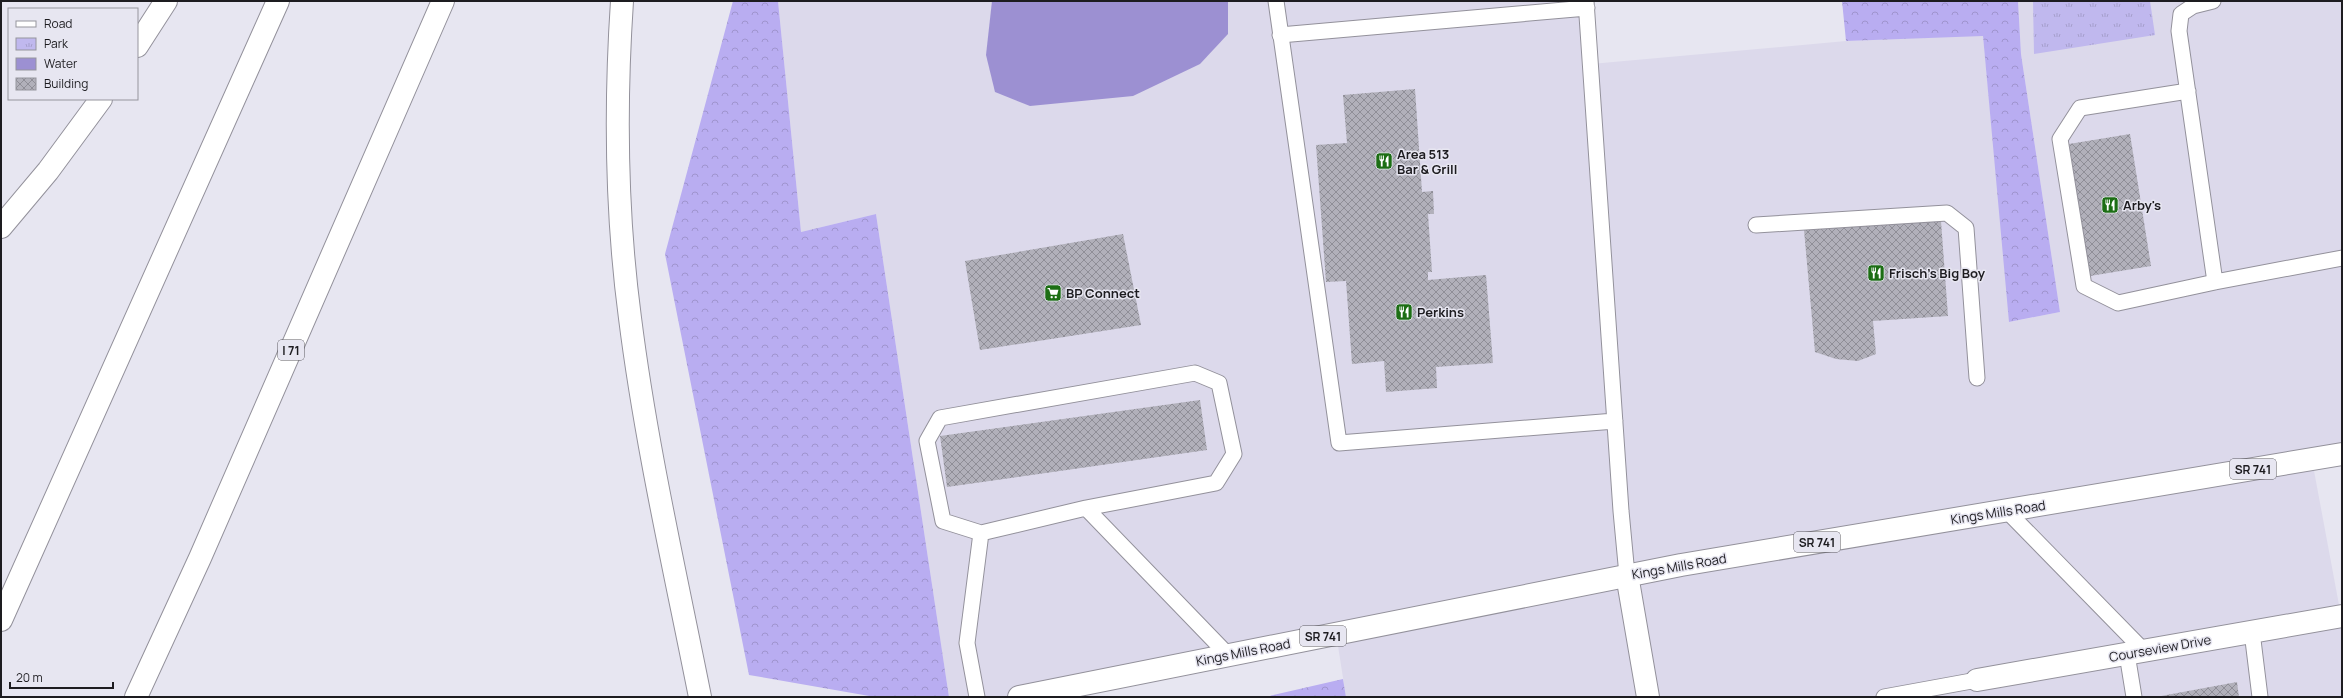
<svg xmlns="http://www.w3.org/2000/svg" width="2343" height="698" viewBox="0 0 2343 698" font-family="Manrope,sans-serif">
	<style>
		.built { fill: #dcd9eb }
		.forest { fill: url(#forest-crowns) }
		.park { fill: url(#park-tufts) }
		.water { fill: #9c90d2 }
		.building { fill: url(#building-cross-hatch) }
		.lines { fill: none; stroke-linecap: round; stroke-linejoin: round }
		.service-casing { stroke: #93919b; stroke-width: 17 }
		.minor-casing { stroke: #93919b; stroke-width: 24 }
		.primary-casing { stroke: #93919b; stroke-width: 24 }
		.motorway-casing { stroke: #93919b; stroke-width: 24 }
		.service { stroke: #fff; stroke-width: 15 }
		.minor { stroke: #fff; stroke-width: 22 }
		.primary { stroke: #fff; stroke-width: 22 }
		.motorway { stroke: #fff; stroke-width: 22 }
		.labels { text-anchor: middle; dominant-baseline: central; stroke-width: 3; stroke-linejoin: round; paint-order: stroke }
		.shield { fill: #e7e6f1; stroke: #5a595f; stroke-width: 1 }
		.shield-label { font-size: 12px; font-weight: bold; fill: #1d1c20 }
		.poi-label { font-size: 13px; font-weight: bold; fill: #1d1c20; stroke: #e7e6f1; text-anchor: start }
		.street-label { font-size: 13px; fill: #1d1c20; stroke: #e7e6f1 }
	</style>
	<defs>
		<pattern id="forest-crowns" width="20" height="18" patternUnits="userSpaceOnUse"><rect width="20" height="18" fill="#b9adf1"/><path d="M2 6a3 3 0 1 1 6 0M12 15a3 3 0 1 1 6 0" fill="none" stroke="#9f94ce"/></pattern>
		<pattern id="park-tufts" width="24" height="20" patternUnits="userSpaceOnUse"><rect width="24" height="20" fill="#c0b8ee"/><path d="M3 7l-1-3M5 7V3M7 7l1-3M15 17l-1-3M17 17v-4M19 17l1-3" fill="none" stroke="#a59ecc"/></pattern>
		<pattern id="building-cross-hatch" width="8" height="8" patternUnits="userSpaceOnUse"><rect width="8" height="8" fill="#b1b0ba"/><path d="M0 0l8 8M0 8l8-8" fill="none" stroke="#8f8e97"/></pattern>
	</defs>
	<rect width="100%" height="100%" fill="#e7e6f1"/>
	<path class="built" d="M778,1H1586L1591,64L1846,41L1983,35L2010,322L2060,312L2021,54L2018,1H2342V454L2312,460L2342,621V697H1346L1336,633L1019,697H949L876,214L801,232Z"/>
	<path class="forest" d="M733,1H778L801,232L876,214L949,697H875L749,675L665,254Z
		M1842,1H2018L2021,54L2060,312L2009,322L1983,36L1846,41Z
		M1343,679L1346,697H1265Z"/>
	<path class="park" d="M2033,1H2150L2155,35L2034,54Z"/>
	<path class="water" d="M992,1H1228V34L1200,64L1133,96L1030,106L995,92L986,55Z"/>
	<path class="building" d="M1415,89L1422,192L1433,191L1434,214H1428L1432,272H1428V280L1486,275L1493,363L1436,367L1437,388L1386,392L1384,361L1352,364L1346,281L1326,282L1316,145L1347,143L1343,95Z
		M2130,134L2151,266L2090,276L2069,144Z
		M1941,221L1948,316L1873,321L1876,354L1858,361L1836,359L1815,352L1804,230Z
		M1123,234L1141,325L980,350L965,261Z
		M1200,400L1207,450L947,487L940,436Z
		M2237,682L2239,697H2161V696Z"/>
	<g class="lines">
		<defs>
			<path id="service" d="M1276,1L1339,443L1615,421
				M1586,1L1621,511L1627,575
				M2213,1L2193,6L2181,14L2179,31L2215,282
				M1280,35L1587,8
				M2188,91L2080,108L2060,139L2084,286L2118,303L2215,282L2342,258
				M1756,225L1947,213L1966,228L1977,378
				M1086,508L981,533L943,521L927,441L940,418L1195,373L1219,383L1234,454L1216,483L1086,508L1228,655
				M2006,510L2144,651
				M2252,632L2260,697
				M2127,654L2134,697
				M977,697L967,643L981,533
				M1884,697L1977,680"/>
			<path id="minor" d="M1627,575L1648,697
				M1977,680L2342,616"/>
			<path id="primary" d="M1019,697L1681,565L2342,454"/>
			<path id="motorway" d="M622,1C615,106 616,213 630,318C646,445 675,571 700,697
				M137,46L166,1
				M1,227L48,171L101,99
				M1,620L278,1
				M136,697L200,558L443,1"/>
		</defs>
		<use href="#service" class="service-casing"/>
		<use href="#minor" class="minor-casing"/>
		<use href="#primary" class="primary-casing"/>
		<use href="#motorway" class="motorway-casing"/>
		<use href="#service" class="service"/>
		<use href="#minor" class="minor"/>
		<use href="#primary" class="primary"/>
		<use href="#motorway" class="motorway"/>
	</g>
	<defs>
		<symbol id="restaurant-square" viewBox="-11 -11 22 22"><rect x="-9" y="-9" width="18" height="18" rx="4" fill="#1c6e14" stroke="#e7e6f1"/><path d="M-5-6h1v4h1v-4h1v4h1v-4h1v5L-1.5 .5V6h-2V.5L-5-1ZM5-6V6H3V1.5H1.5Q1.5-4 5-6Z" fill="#fff"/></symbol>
		<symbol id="supermarket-square" viewBox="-11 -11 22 22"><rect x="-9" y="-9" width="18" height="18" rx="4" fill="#1c6e14" stroke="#e7e6f1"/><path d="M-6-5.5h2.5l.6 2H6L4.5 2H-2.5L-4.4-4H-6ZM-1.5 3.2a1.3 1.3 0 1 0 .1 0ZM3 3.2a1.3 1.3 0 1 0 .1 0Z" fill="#fff"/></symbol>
	</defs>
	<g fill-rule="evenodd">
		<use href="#restaurant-square" x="1374" y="151" width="20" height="20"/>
		<use href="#restaurant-square" x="2100" y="195" width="20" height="20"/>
		<use href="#restaurant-square" x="1866" y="263" width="20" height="20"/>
		<use href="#supermarket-square" x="1043" y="283" width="20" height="20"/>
		<use href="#restaurant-square" x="1394" y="302" width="20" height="20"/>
	</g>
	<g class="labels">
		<g class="shield">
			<rect x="278" y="340" width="26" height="20" rx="3"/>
			<rect x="2230" y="459" width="46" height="20" rx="3"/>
			<rect x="1794" y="532" width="46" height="20" rx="3"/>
			<rect x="1300" y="626" width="46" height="20" rx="3"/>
		</g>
		<g class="shield-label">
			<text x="291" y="350">I 71</text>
			<text x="2253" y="469">SR 741</text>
			<text x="1817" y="542">SR 741</text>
			<text x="1323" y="636">SR 741</text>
		</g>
		<g class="poi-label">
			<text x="1397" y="154">Area 513<tspan x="1397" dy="15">Bar &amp; Grill</tspan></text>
			<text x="2123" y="205">Arby's</text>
			<text x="1889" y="273">Frisch's Big Boy</text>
			<text x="1066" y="293">BP Connect</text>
			<text x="1417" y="312">Perkins</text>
		</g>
		<g class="street-label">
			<text transform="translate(1998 512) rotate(-9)">Kings Mills Road</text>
			<text transform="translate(1679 566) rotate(-10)">Kings Mills Road</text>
			<text transform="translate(2160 648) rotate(-10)">Courseview Drive</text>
			<text transform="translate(1243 652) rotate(-11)">Kings Mills Road</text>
		</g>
	</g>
	<rect width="2343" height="698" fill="none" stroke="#1d1c20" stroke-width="4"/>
	<rect x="8" y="8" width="130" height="92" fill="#e7e6f1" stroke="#96959d"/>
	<rect x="16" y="21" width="20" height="6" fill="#ffffff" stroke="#96959d"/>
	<text x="44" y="28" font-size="12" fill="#1d1c20">Road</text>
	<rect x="16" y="38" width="20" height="12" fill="url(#park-tufts)" stroke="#96959d"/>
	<text x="44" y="48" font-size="12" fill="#1d1c20">Park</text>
	<rect x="16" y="58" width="20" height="12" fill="#9c90d2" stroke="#96959d"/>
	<text x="44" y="68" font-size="12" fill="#1d1c20">Water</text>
	<rect x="16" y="78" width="20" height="12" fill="url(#building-cross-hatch)" stroke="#96959d"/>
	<text x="44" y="88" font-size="12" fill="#1d1c20">Building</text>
	<path d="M10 682v6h103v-6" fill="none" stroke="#1d1c20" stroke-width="2"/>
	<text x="16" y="682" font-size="12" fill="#1d1c20" stroke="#e7e6f1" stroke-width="3" paint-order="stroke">20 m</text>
</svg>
